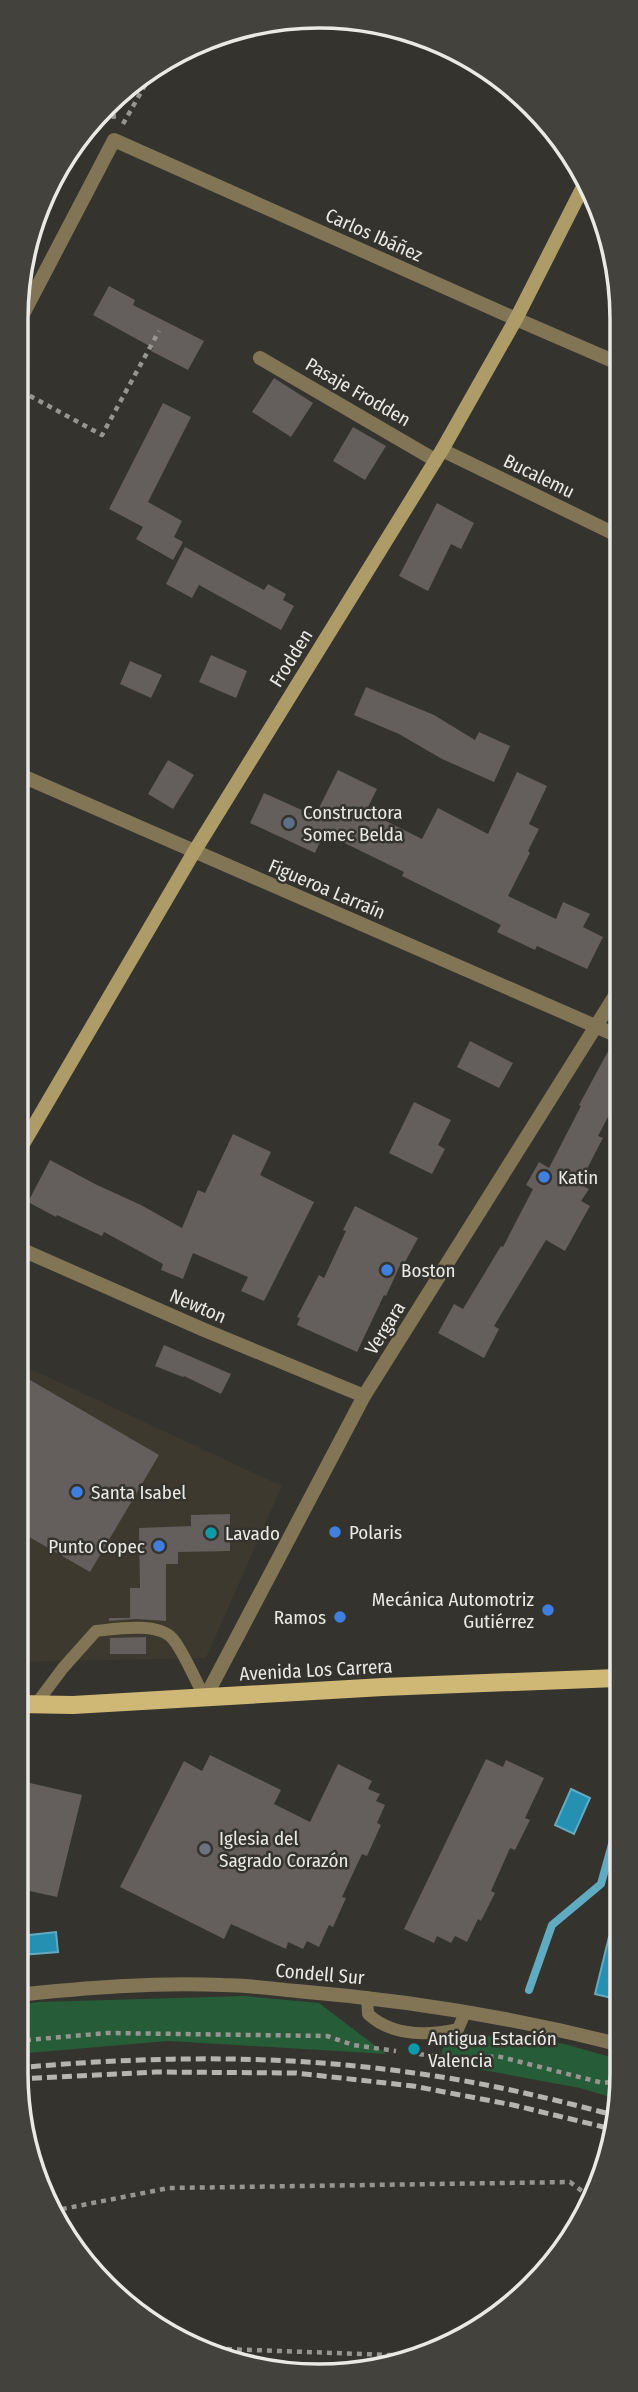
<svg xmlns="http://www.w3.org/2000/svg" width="638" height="2392" viewBox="0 0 638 2392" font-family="'Fira Sans Condensed',sans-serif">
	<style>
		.built { fill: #3d392e }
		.green { fill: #265c37 }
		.water { fill: #2690b3; stroke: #61abc2; stroke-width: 2 }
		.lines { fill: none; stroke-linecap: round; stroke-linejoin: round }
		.stream { stroke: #61abc2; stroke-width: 8 }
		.building { fill: #645e5c }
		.path { stroke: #969592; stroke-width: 4.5; stroke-dasharray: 5 5; stroke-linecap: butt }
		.service { stroke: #817556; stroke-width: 12 }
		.minor { stroke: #817556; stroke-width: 14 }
		.tertiary { stroke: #817556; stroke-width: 14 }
		.secondary { stroke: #ad9b68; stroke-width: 14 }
		.primary { stroke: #cfb775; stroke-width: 18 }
		.rail { stroke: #b5b4b1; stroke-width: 5; stroke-dasharray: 10 5; stroke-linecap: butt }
		.service-dot { fill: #5c6f8a; stroke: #34332e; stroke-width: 2.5 }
		.shop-dot { fill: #3f7fe0; stroke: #34332e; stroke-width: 2.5 }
		.culture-dot { fill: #0f9aa8; stroke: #34332e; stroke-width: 2.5 }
		.worship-dot { fill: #6b7280; stroke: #34332e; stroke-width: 2.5 }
		.labels { text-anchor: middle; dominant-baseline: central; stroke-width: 5; stroke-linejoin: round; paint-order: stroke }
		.street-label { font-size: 19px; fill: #eae9e6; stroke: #34332e }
		.poi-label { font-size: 19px; fill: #eae9e6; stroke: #34332e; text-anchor: start }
		.rim { fill: none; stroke: #eae9e6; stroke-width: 3.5 }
	</style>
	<rect width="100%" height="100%" fill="#34332e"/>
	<path class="built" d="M18,1363L282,1486L206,1658L17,1662Z"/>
	<path class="green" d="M244,1996L319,2003L386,2054L169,2041L16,2054V2005L40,2002Z
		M503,2033L565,2044L617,2059V2099L580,2088L440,2062L443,2047Z"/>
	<path class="water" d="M571,1789L590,1798L574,1834L555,1825Z
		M56,1932L58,1952L22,1955L20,1936Z
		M609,1937L617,1939L616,1999L595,1994Z"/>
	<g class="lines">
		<path class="stream" d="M529,1990L552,1925L601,1884L617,1826"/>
	</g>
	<path class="building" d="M109,286L135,300L133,305L204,341L188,370L151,351L153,348L93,315Z
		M274,378L313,403L291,437L252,412Z
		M163,403L191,417L148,502L182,521L174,537L183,542L173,560L136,539L143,527L109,509Z
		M353,427L386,446L365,480L333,461Z
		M437,503L474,523L461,549L451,544L428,591L399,576Z
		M185,547L264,590L268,584L286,594L283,600L294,606L281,630L199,585L192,598L166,584Z
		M211,655L247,671L236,698L199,682Z
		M130,661L162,675L151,698L120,684Z
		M366,687L434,715L475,740L479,732L510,746L494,782L442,759L399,734L354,715Z
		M168,760L194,775L173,809L148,794Z
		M338,770L377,789L366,811L422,839L438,808L488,834L517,772L547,786L529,824L539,829L528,851L530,853L508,896L556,919L563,902L590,914L583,927L603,937L587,969L537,946L535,950L497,932L501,925L402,876L404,872L324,833L315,853L250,823L264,793L315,816Z
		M470,1041L513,1063L499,1088L457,1067Z
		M612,1044L618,1046V1098L598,1136L603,1138L579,1184L589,1189L581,1201L590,1206L565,1251L546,1240L494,1326L499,1329L484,1358L438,1333L454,1304L463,1309L501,1246L503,1247L533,1189L526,1185L539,1162L549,1168L581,1106L579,1105Z
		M414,1102L451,1120L438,1145L445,1149L432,1174L389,1153Z
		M233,1134L271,1152L260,1175L314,1202L264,1301L241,1291L248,1277L193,1253L183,1279L161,1270L163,1264L104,1232L102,1236L57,1215L56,1217L28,1202L50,1160L97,1185L141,1205L182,1228L198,1190L205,1193Z
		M355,1206L418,1238L405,1262L402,1261L386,1296L384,1295L357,1352L297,1325L300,1318L297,1317L319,1275L324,1278L346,1231L343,1230Z
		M164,1345L231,1374L221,1394L184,1376L183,1377L155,1366Z
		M18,1373L159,1455L90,1572L17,1530Z
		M230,1514V1551L178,1552V1564H166V1621L136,1619L109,1621V1618H130V1588H140L139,1528L191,1526V1515Z
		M146,1637V1654H110V1638Z
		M210,1755L281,1790L274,1804L310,1822L338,1764L372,1781L368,1789L380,1794L376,1801L385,1805L377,1823L381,1825L367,1856L362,1854L342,1897L346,1898L333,1927L329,1925L319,1947L307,1941L303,1949L288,1942L286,1949L231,1924L224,1939L120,1887L184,1761L202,1771Z
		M486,1759L503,1767L506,1760L544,1778L525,1818L530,1820L515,1850L510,1848L491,1891L495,1893L481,1921L478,1919L467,1942L455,1936L451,1943L437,1936L434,1943L404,1929Z
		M17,1780L82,1795L57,1897L16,1888Z"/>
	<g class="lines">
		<path class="path" d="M113,104L114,121
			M123,124L157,64
			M21,391L102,435L159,331
			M17,1645L22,1636
			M16,2041L107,2033L327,2036L353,2045L396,2051
			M419,2054L462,2060L497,2056L603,2083L617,2081
			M52,2211L169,2188L570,2182L590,2197
			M197,2348L417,2356"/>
		<path class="service" d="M36,1704L63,1668L96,1631C116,1629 157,1622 172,1638C182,1648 197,1684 205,1698
			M367,1997L368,2014C392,2036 427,2036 458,2029L465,2013"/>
		<path class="minor" d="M21,318L114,140L516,319
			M260,358L435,460
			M442,450L619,536
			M364,1396L618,991"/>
		<path class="tertiary" d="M516,319L620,364
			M20,775L618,1036
			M18,1248L202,1329L364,1396L205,1698
			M16,1995C84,1988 155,1982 223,1985C248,1985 273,1989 297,1991C405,2000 512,2017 617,2044"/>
		<path class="secondary" d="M19,1151L194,852L442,450L516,319L587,179"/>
		<path class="primary" d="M17,1704L73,1705L383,1687L617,1678"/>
		<path class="rail" d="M16,2068C148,2056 283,2054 414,2073C482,2082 550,2098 617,2116
			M17,2079L156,2072L296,2073L413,2086L513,2105L616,2130"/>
	</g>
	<circle class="service-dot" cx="289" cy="823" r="7"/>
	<g class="shop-dot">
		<circle cx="544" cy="1177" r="7"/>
		<circle cx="387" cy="1270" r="7"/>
		<circle cx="77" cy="1492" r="7"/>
		<circle cx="335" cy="1532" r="7"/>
		<circle cx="159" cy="1546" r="7"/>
		<circle cx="548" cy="1610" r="7"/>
		<circle cx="340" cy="1617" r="7"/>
	</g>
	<g class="culture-dot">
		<circle cx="211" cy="1533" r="7"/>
		<circle cx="414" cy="2049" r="7"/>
	</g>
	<circle class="worship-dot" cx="205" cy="1849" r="7"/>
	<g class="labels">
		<g class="street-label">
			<text transform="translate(374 235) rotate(24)">Carlos Ibáñez</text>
			<text transform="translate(358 392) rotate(30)">Pasaje Frodden</text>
			<text transform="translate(539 476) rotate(26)">Bucalemu</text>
			<text transform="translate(291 658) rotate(-58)">Frodden</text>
			<text transform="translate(327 889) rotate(23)">Figueroa Larraín</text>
			<text transform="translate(198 1306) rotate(23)">Newton</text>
			<text transform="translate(385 1328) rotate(-58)">Vergara</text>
			<text transform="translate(316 1670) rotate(-3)">Avenida Los Carrera</text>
			<text transform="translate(320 1974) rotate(5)">Condell Sur</text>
		</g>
		<g class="poi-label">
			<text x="303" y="812">Constructora<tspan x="303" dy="22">Somec Belda</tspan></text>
			<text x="558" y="1177">Katin</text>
			<text x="401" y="1270">Boston</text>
			<text x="91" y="1492">Santa Isabel</text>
			<text x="349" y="1532">Polaris</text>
			<text x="225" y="1533">Lavado</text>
			<text x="145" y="1546" text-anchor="end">Punto Copec</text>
			<text x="534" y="1599" text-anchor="end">Mecánica Automotriz<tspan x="534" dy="22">Gutiérrez</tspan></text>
			<text x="326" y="1617" text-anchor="end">Ramos</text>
			<text x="219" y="1838">Iglesia del<tspan x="219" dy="22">Sagrado Corazón</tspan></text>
			<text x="428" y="2038">Antigua Estación<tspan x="428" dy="22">Valencia</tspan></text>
		</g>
	</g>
	<path d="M0 0H638V2392H0ZM319 28H319A291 291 0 0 1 610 319V2073A291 291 0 0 1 319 2364H319A291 291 0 0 1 28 2073V319A291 291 0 0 1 319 28Z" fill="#43423d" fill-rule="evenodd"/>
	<path class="rim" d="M319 28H319A291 291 0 0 1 610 319V2073A291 291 0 0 1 319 2364H319A291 291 0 0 1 28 2073V319A291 291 0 0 1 319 28Z"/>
</svg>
